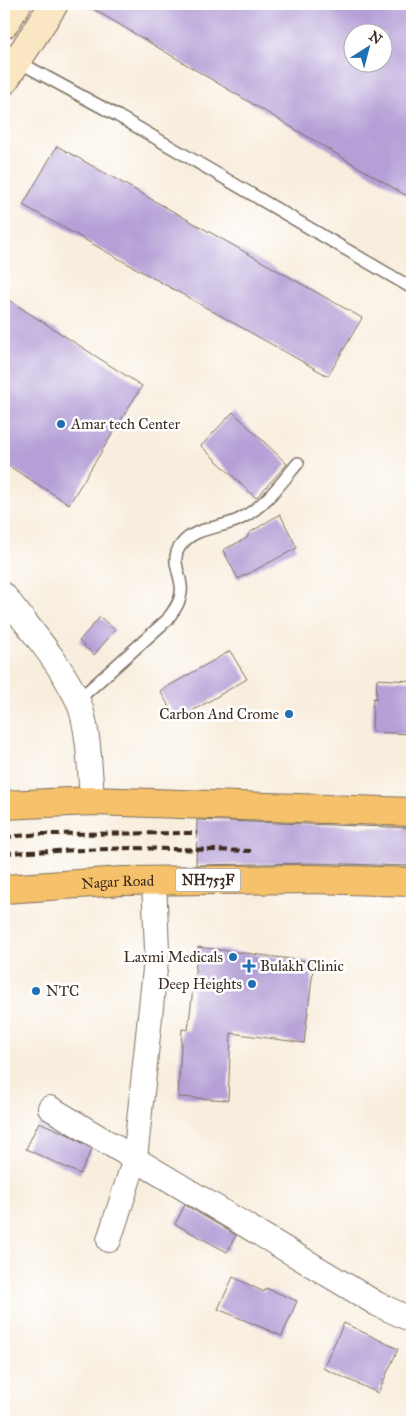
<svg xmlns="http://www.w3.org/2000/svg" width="416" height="1426" viewBox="0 0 416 1426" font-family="'IM FELL Great Primer',serif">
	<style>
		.building { fill: #b49fd6; fill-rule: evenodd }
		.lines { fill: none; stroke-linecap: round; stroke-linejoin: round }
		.service-casing { stroke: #7d6f61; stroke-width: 14 }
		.minor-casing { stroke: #7d6f61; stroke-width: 26 }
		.secondary-casing { stroke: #7d6f61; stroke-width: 30 }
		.trunk-casing { stroke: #7d6f61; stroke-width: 30 }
		.service { stroke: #fff; stroke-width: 11 }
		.minor { stroke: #fff; stroke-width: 24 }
		.secondary { stroke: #fbe6c4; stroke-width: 28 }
		.trunk { stroke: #f5c16b; stroke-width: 28 }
		.rail { stroke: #3b2a1e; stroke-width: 4; stroke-dasharray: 8 4; stroke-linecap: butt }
		.poi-dot { fill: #1f6fb2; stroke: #fff; stroke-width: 2 }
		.labels { text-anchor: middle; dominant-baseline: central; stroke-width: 5; stroke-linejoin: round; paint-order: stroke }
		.shield { fill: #fff; stroke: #766a62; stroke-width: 1 }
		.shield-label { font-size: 14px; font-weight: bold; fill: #3b2a1e }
		.poi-label { font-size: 15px; fill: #3b2a1e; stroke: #fff; text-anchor: start }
		.street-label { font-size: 15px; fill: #3b2a1e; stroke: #fff }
	</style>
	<rect width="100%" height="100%" fill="#fff"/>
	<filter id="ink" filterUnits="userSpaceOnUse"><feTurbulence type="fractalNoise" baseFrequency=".02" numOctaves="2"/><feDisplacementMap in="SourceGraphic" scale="10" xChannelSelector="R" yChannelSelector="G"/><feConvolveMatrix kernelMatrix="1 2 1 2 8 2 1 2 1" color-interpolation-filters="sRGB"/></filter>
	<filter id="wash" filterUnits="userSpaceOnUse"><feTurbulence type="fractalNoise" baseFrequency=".0096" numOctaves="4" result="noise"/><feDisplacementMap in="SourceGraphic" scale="20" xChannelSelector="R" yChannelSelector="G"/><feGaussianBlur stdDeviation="1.12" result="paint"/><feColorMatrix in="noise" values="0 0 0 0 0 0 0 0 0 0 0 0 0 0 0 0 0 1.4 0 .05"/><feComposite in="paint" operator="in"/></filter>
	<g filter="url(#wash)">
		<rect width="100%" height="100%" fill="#f8eede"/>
		<g id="blocks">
			<path class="building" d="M85,4H412V199ZM354,32H384V62H354Z
				M57,146L362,318L328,376L23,205Z
				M4,297L142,386L69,504L4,463Z
				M233,412L287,464L256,498L201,446Z
				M280,514L297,548L238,579L223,550L247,538L249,533Z
				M100,617L115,630L94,655L79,641Z
				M230,651L247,679L177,720L160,691Z
				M377,679L412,681V734L372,732L373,698L376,699Z
				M197,820L412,828V866L312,863L196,865Z
				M198,947L314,962L304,1043L231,1033L228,1100L178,1097L182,1029L188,1030Z
				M39,1122L69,1135L92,1149L80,1174L26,1149Z
				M185,1205L236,1235L227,1252L175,1224Z
				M233,1277L264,1292L266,1288L297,1301L282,1336L218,1309Z
				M344,1323L398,1349L378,1393L323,1368Z"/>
		</g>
	</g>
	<g filter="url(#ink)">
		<use href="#blocks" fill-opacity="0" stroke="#7d6f61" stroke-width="1"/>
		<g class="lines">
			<defs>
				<path id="service" d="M17,61L118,116L412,288
					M78,700L167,620C173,611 180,604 181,593C184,577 168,561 181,545C195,526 221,529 240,519C265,506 280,484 298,463"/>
				<path id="minor" d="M4,595C29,628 59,661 77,699C89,723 90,773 92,801
					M50,1108L377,1304L412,1320
					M109,1240L135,1159L157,950L154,880"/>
				<path id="secondary" d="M4,24L17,4
					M4,81L54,4"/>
				<g id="trunk">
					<path d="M4,805L92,801L412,812"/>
					<path id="s1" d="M4,889L123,881L312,879L412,882"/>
				</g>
			</defs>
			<use href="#service" class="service-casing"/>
			<use href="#minor" class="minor-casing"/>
			<use href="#secondary" class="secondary-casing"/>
			<use href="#trunk" class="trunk-casing"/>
			<use href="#service" class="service"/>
			<use href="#minor" class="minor"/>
			<use href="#secondary" class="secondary"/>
			<use href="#trunk" class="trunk"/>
			<path class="rail" d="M4,837L43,834L197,833
				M4,853L133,848L251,851"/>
		</g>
	</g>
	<g class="poi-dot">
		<circle cx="61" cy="424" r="5"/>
		<circle cx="289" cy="714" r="5"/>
		<circle cx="233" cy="957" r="5"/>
		<path d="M246.5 958.5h5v5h5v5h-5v5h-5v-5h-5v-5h5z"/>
		<circle cx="252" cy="984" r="5"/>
		<circle cx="36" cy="991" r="5"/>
	</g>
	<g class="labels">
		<rect class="shield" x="175.5" y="868.5" width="65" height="23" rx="4"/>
		<g class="shield-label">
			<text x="208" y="880">NH753F</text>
		</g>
		<g class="poi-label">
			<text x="71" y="424">Amar tech Center</text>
			<text x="279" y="714" text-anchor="end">Carbon And Crome</text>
			<text x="223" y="957" text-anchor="end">Laxmi Medicals</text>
			<text x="260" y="966">Bulakh Clinic</text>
			<text x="242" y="984" text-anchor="end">Deep Heights</text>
			<text x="46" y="991">NTC</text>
		</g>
		<g class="street-label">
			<text stroke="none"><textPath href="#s1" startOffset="114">Nagar Road</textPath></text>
		</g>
	</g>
	<rect width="416" height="1426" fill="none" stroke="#fff" stroke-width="20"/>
	<g transform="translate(368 48) rotate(36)"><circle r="24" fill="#ffffff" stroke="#b1aaa5"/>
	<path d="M0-4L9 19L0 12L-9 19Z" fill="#1f6fb2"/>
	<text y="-8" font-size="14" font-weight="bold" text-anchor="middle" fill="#3b2a1e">N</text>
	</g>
</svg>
